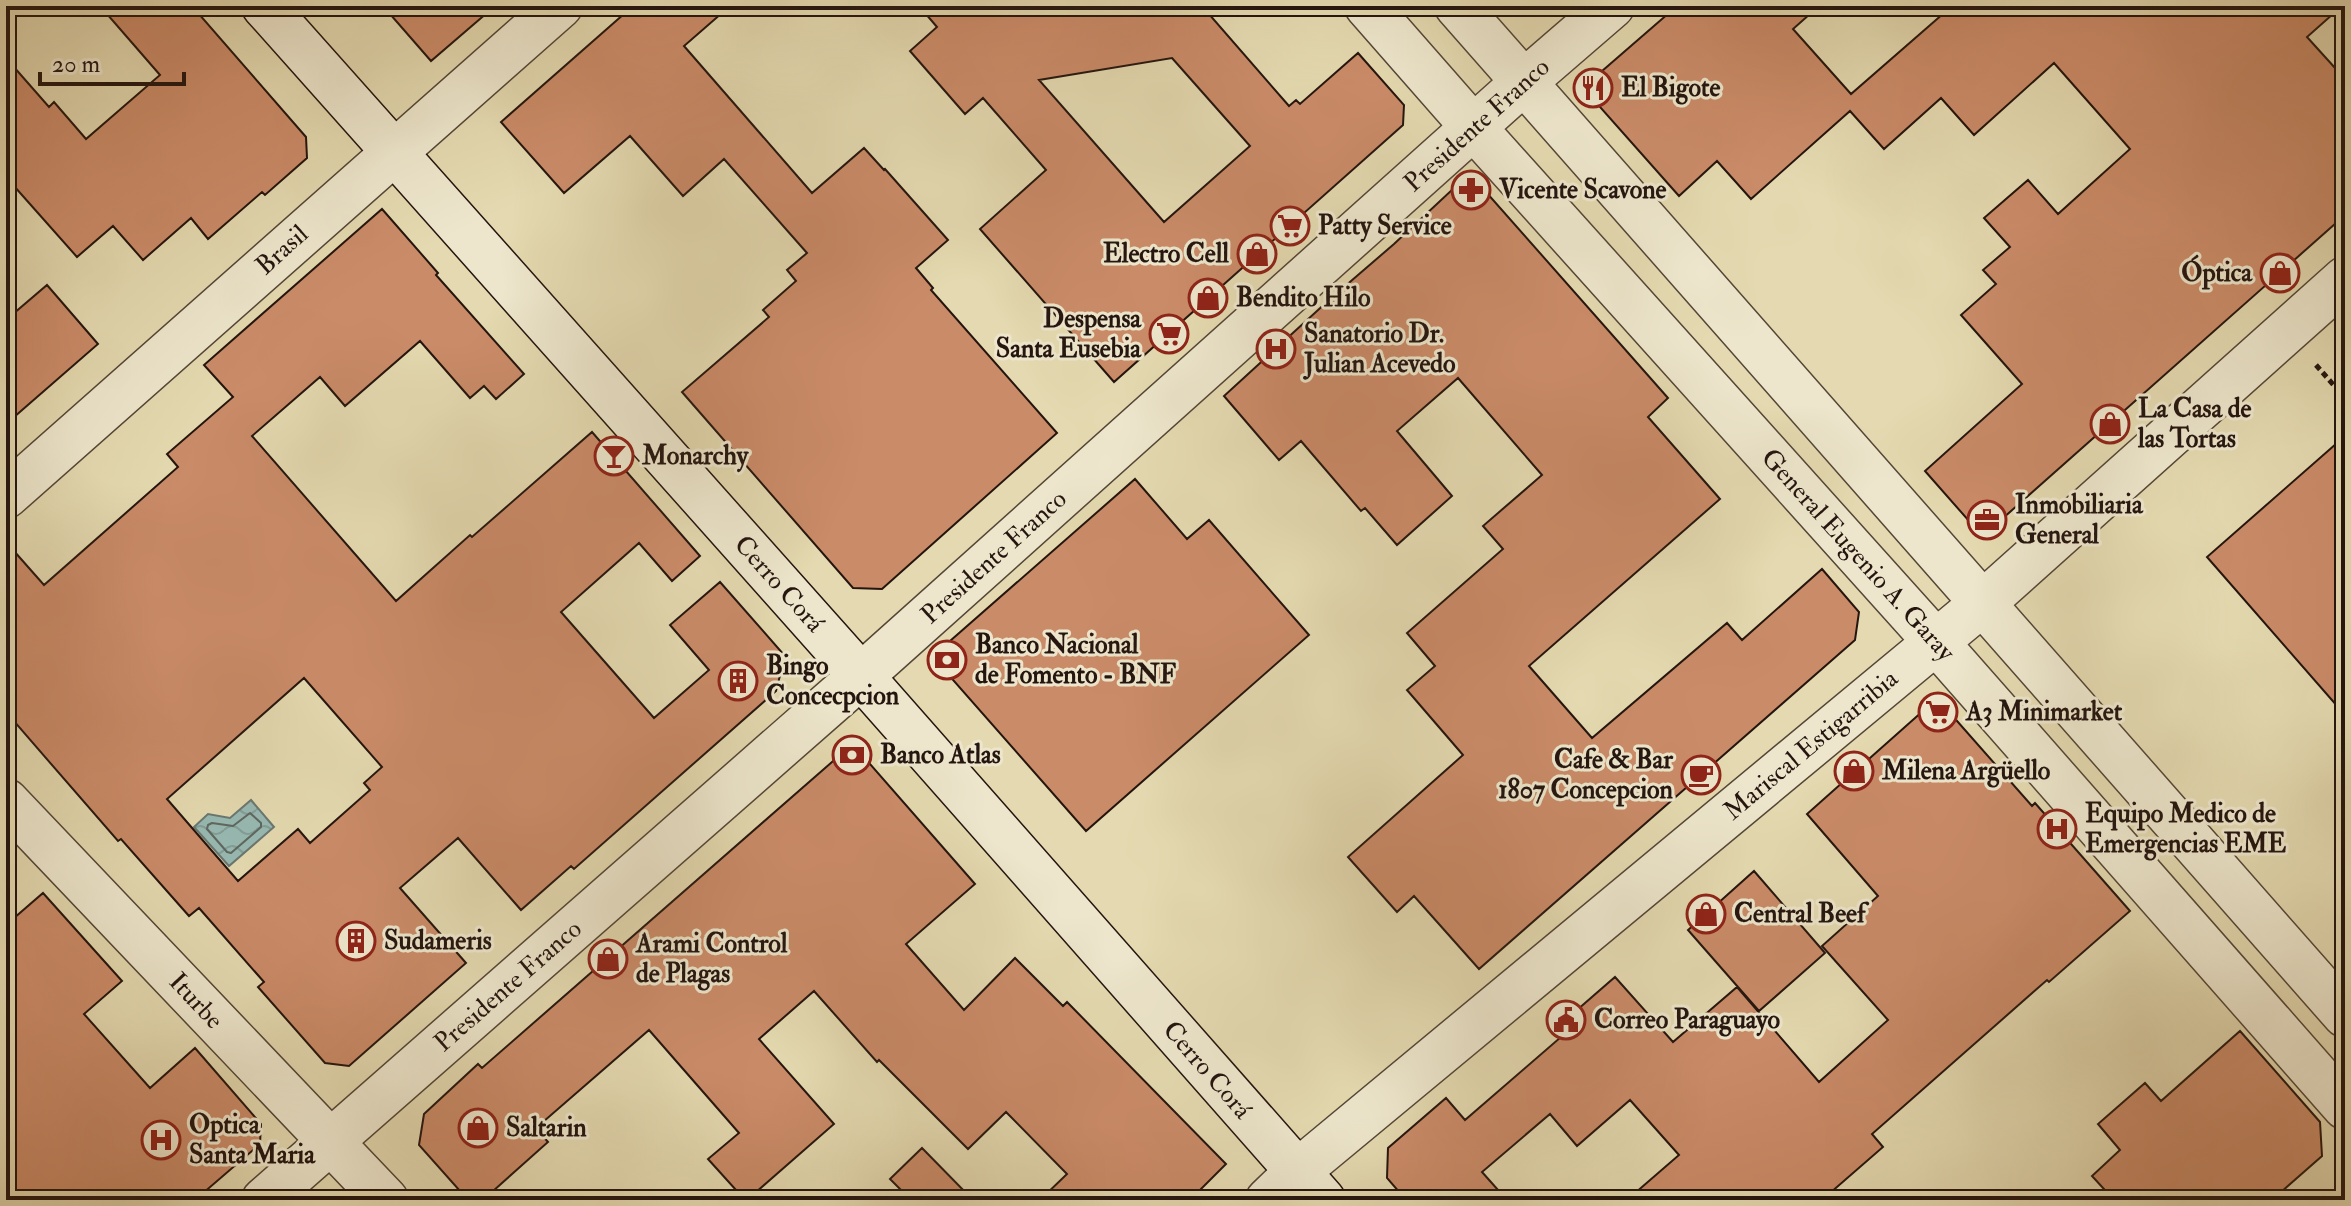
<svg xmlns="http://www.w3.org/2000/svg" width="2351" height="1206" viewBox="0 0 2351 1206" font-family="'IM FELL Double Pica',serif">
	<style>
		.water { fill: url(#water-waves); stroke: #697771; stroke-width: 2 }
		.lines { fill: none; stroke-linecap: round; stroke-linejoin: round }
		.shore { stroke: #5e6760; stroke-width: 2 }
		.building { fill: #ca8b68; stroke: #24150f; stroke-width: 2; fill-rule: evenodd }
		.street-casing { stroke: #544637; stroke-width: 47 }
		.secondary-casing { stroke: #24150f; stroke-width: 47 }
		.path { stroke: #24150f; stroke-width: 5; stroke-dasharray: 6 4; stroke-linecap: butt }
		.street { stroke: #ede6cc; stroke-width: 44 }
		.secondary { stroke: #ede6cc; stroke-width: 44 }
		.labels { text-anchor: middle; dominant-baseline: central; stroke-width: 6; stroke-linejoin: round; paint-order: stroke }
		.poi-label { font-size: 26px; font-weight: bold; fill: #24150f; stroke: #ede6cc; text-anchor: start }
		.street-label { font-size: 26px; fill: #24150f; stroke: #ede6cc }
	</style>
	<defs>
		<pattern id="water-waves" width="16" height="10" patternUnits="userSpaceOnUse" patternTransform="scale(2)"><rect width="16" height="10" fill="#97b9b2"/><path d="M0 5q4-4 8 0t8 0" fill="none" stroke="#829e98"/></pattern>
	</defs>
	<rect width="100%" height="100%" fill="#e4d9b0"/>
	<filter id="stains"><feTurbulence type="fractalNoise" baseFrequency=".0025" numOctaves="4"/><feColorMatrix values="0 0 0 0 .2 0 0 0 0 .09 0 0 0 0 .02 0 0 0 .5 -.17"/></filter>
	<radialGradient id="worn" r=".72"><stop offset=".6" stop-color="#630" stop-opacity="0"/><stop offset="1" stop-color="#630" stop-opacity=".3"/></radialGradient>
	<path class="water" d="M251,800L274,827L229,866L194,827L208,814L230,818Z"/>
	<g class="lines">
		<path class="shore" d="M250,813L261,823V827L231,853L227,852L207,829L208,825L212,823L233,826Z"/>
	</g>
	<path class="building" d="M100,6H192L306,137L307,158L265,195L262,192L208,239L191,218L143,260L113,226L77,257L6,177V58L49,107L54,102L86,139L160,75Z
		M383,6H495L431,61Z
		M633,6H730L684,46L812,193L864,148L884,170L885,169L948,240L916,268L933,288L931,290L1057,433L882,589L853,588L682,392L769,317L763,310L796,281L787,270L807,253L724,159L683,196L630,136L564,193L501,122Z
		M919,6H1202L1289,106L1296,100L1300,104L1358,53L1404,105L1403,125L1114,382L980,229L1046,170L983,98L965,114L910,51L937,27ZM1172,58L1250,146L1164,222L1039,80Z
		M1677,6H1819L1793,29L1851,94L1952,6H2342L2307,37L2345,79V215L2002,519L1969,521L1925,471L2022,384L1961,315L1996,284L1983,270L2010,247L1984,218L2028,180L2058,214L2130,149L2054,63L1974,135L1941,98L1884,149L1850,111L1751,199L1717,161L1679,196L1592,98L1594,78Z
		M1454,188L1486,192L1668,398L1648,417L1720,499L1529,666L1592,738L1727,623L1742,640L1822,569L1859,612L1855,640L1479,969L1414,896L1397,912L1348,857L1463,755L1407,690L1435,666L1407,633L1503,549L1483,526L1542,475L1458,378L1397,431L1452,496L1397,545L1365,508L1361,511L1301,441L1279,460L1224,396L1329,300L1394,244Z
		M382,209L438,273L436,275L524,374L496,399L484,386L470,398L420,341L345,406L320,377L252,436L396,601L470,535L472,537L592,432L700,556L672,581L639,543L561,612L654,718L709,670L670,625L720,582L785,656L776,691L574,869L571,866L521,910L458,838L400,888L466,963L349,1066L325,1063L258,987L264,982L199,908L189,916L121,839L118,841L6,712V542L44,585L178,467L167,454L233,397L204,365ZM304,678L382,767L364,783L370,790L310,843L298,829L238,881L167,799Z
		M47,285L98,344L6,424V320Z
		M2345,436V715L2207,557Z
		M1135,479L1187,539L1209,520L1309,635L1086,831L946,672L950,641Z
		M1924,710L1950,713L2032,806L2035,803L2130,911L2049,982L2047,980L1872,1134L1883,1147L1822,1200H1627L1679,1155L1630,1100L1577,1146L1550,1114L1482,1172L1507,1200H1406L1387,1178L1388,1148L1446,1098L1465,1120L1561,1037L1554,1030L1615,977L1673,1042L1737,987L1819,1082L1888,1020L1822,946L1878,896L1807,814Z
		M840,755L863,756L975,884L906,944L964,1010L1015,958L1063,1006L1067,1002L1226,1164L1190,1200H1040L1067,1174L1006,1112L968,1149L879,1060L877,1062L814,991L759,1039L834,1124L747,1200H745L708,1159L739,1133L649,1030L536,1128L548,1142L483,1200H468L419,1145L424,1114L478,1064L482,1068Z
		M1754,871L1825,953L1759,1011L1688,930Z
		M43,893L122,981L84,1014L150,1088L195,1048L261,1124L260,1144L195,1200H6V925Z
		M2240,1031L2320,1122L2322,1156L2272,1200H2114L2092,1176L2120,1150L2098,1124L2145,1083L2161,1101Z
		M922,1148L973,1200H911L890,1179Z"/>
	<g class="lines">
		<defs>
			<path id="street" d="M1367,6L1474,128L1936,642L2345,1107
				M1457,6L2345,1015
				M6,496L560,6
				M6,801L386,1200
				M264,1200L861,676L1524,82L1612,6
				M1268,1200L1297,1172L1983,603L2345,279"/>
			<path id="secondary" d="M264,6L861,676L1323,1200"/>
		</defs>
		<use href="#street" class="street-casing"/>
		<use href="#secondary" class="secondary-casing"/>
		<path class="path" d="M2316,365L2345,398"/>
		<use href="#street" class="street"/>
		<use href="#secondary" class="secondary"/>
	</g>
	<defs>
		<symbol id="restaurant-ring" viewBox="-11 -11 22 22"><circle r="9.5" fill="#ede6cc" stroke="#8f2418" stroke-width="1.5"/><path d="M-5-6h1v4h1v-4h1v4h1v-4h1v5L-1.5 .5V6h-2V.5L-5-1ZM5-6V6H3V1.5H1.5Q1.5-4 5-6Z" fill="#8f2418"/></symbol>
		<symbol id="pharmacy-ring" viewBox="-11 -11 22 22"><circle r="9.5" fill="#ede6cc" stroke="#8f2418" stroke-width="1.5"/><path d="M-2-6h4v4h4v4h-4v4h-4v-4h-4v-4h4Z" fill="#8f2418"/></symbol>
		<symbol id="supermarket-ring" viewBox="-11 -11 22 22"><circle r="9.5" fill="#ede6cc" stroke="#8f2418" stroke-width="1.5"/><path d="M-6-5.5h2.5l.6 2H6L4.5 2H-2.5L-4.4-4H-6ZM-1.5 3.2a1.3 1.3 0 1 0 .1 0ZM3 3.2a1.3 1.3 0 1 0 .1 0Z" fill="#8f2418"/></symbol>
		<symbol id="shop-ring" viewBox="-11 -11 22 22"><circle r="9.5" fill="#ede6cc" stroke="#8f2418" stroke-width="1.5"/><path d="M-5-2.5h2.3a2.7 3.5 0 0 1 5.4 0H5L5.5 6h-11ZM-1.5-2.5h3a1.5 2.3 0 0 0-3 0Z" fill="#8f2418"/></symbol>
		<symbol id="hospital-ring" viewBox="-11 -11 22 22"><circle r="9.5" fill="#ede6cc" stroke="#8f2418" stroke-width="1.5"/><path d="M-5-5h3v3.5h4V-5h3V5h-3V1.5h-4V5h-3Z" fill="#8f2418"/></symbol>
		<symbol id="bar-ring" viewBox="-11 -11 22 22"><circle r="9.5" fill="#ede6cc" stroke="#8f2418" stroke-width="1.5"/><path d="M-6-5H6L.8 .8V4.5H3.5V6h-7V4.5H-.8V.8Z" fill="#8f2418"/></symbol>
		<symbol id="office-ring" viewBox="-11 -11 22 22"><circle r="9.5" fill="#ede6cc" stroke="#8f2418" stroke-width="1.5"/><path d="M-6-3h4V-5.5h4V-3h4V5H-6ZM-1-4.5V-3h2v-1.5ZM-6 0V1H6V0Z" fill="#8f2418"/></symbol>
		<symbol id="bank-ring" viewBox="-11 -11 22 22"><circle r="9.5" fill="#ede6cc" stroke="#8f2418" stroke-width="1.5"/><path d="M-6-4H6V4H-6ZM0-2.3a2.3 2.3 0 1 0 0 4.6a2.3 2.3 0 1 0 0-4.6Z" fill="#8f2418"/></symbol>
		<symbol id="building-ring" viewBox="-11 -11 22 22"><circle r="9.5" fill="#ede6cc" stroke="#8f2418" stroke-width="1.5"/><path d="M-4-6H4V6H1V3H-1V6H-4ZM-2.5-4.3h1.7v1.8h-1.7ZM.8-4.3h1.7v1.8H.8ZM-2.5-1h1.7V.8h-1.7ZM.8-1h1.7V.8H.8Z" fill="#8f2418"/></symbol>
		<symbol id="cafe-ring" viewBox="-11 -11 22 22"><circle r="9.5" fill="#ede6cc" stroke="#8f2418" stroke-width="1.5"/><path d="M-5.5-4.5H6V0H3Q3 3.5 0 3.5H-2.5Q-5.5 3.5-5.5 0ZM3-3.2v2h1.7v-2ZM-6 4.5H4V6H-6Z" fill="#8f2418"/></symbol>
		<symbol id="civic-ring" viewBox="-11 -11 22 22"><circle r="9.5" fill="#ede6cc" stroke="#8f2418" stroke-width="1.5"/><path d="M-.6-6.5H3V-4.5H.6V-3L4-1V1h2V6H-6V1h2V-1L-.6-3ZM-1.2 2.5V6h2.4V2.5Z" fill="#8f2418"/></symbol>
	</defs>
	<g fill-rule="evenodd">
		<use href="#restaurant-ring" x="1571" y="66" width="44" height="44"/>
		<use href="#pharmacy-ring" x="1449" y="168" width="44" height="44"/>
		<use href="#supermarket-ring" x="1268" y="204" width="44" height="44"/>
		<use href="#shop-ring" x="1235" y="232" width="44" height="44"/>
		<use href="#shop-ring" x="2258" y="251" width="44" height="44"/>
		<use href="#shop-ring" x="1186" y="276" width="44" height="44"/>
		<use href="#supermarket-ring" x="1147" y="312" width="44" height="44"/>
		<use href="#hospital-ring" x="1254" y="327" width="44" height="44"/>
		<use href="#shop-ring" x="2088" y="402" width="44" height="44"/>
		<use href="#bar-ring" x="592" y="434" width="44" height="44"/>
		<use href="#office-ring" x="1965" y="498" width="44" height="44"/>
		<use href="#bank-ring" x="925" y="638" width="44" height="44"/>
		<use href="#building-ring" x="716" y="659" width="44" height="44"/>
		<use href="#supermarket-ring" x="1916" y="690" width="44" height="44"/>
		<use href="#bank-ring" x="830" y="733" width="44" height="44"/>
		<use href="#shop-ring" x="1832" y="749" width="44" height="44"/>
		<use href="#cafe-ring" x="1679" y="753" width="44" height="44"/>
		<use href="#hospital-ring" x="2035" y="807" width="44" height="44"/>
		<use href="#shop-ring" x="1684" y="892" width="44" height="44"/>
		<use href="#building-ring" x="334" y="919" width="44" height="44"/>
		<use href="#shop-ring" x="586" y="937" width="44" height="44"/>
		<use href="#civic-ring" x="1544" y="998" width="44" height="44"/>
		<use href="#shop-ring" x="456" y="1106" width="44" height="44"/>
		<use href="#hospital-ring" x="139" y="1118" width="44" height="44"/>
	</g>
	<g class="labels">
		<g class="poi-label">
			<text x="1621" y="88">El Bigote</text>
			<text x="1499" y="190">Vicente Scavone</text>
			<text x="1318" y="226">Patty Service</text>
			<text x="1229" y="254" text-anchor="end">Electro Cell</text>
			<text x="2252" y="273" text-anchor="end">Óptica</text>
			<text x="1236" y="298">Bendito Hilo</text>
			<text x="1141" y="319" text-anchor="end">Despensa<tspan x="1141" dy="30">Santa Eusebia</tspan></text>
			<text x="1304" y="334">Sanatorio Dr.<tspan x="1304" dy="30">Julian Acevedo</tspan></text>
			<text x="2138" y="409">La Casa de<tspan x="2138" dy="30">las Tortas</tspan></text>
			<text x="642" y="456">Monarchy</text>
			<text x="2015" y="505">Inmobiliaria<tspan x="2015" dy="30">General</tspan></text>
			<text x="975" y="645">Banco Nacional<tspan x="975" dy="30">de Fomento - BNF</tspan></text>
			<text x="766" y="666">Bingo<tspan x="766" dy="30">Concecpcion</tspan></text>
			<text x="1966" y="712">A3 Minimarket</text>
			<text x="880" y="755">Banco Atlas</text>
			<text x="1673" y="760" text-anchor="end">Cafe &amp; Bar<tspan x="1673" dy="30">1807 Concepcion</tspan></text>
			<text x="1882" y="771">Milena Argüello</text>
			<text x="2085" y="814">Equipo Medico de<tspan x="2085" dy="30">Emergencias EME</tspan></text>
			<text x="1734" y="914">Central Beef</text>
			<text x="384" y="941">Sudameris</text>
			<text x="636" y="944">Arami Control<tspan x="636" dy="30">de Plagas</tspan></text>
			<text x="1594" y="1020">Correo Paraguayo</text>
			<text x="189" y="1125">Optica<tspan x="189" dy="30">Santa Maria</tspan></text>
			<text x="506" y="1128">Saltarin</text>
		</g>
		<g class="street-label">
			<text transform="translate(1477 125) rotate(-42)">Presidente Franco</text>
			<text transform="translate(282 250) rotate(-42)">Brasil</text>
			<text transform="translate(1858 555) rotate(48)">General Eugenio A. Garay</text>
			<text transform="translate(994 557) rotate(-42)">Presidente Franco</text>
			<text transform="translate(779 584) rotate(48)">Cerro Corá</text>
			<text transform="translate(1811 745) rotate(-40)">Mariscal Estigarribia</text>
			<text transform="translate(508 986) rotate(-41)">Presidente Franco</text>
			<text transform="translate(196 1001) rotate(47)">Iturbe</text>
			<text transform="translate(1207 1070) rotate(49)">Cerro Corá</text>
		</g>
	</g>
	<rect width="2351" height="1206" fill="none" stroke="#e4d9b0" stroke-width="32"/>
	<rect x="8" y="8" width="2335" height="1190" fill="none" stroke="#24150f" stroke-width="4"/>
	<rect x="16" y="16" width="2319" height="1174" fill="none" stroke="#24150f" stroke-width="2"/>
	<path d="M40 72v12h144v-12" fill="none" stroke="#24150f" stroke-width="4"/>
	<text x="52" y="72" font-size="24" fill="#24150f" stroke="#ede6cc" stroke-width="6" paint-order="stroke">20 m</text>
	<rect width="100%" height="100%" filter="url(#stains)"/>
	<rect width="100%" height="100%" fill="url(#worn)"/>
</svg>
